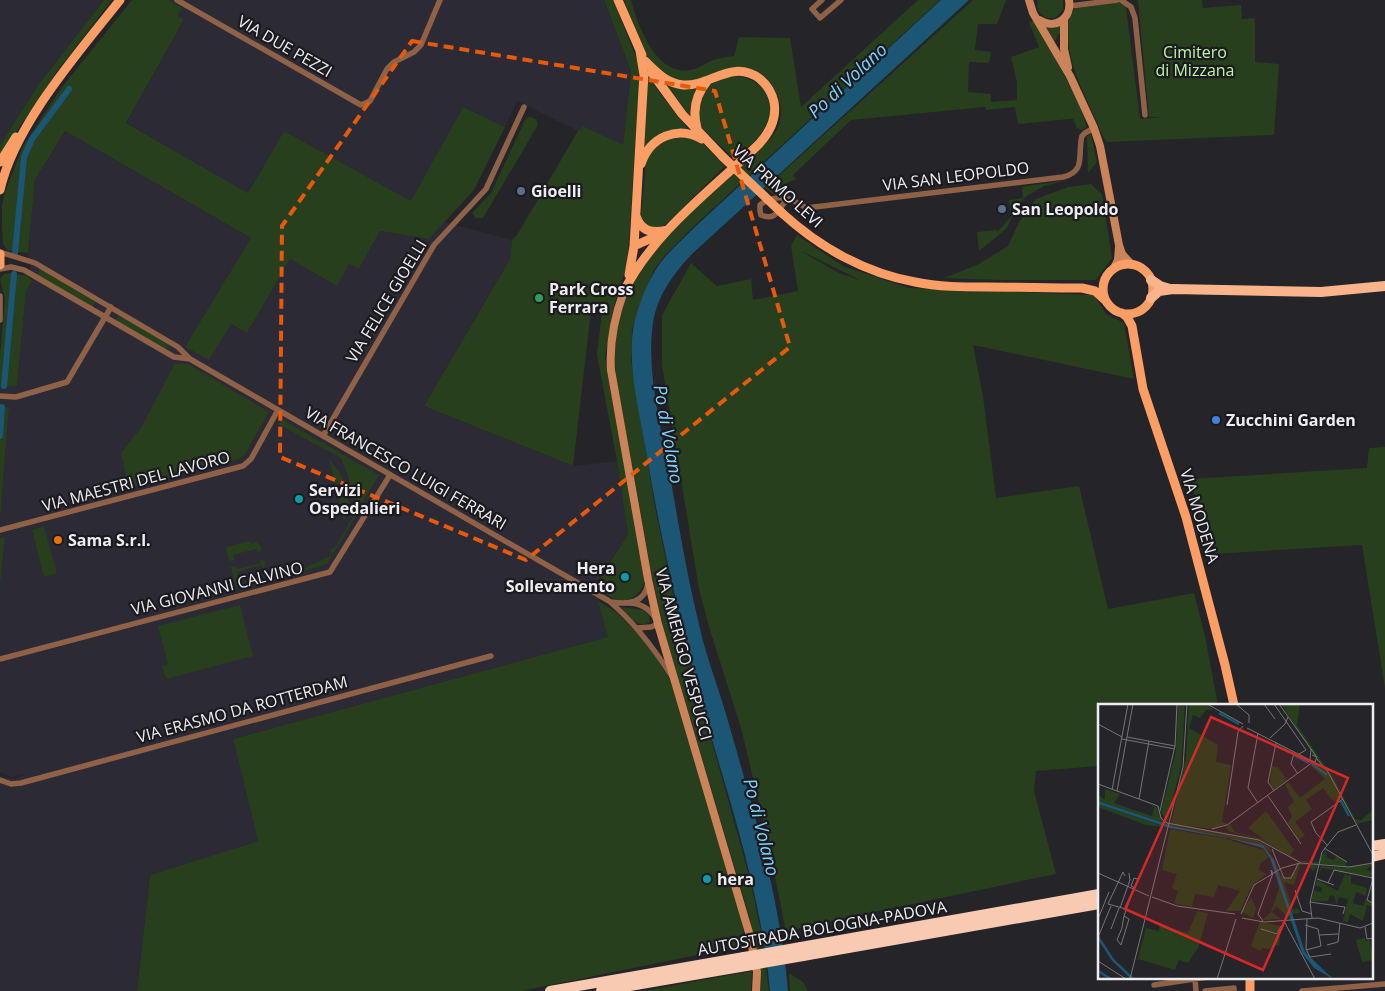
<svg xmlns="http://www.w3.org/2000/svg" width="1385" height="991" viewBox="0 0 1385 991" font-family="'Open Sans',sans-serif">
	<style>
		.built { fill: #2b2a35 }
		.green { fill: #273f1d; fill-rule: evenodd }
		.water { fill: #1b5774 }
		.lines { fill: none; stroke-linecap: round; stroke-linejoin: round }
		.canal { stroke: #1b5774; stroke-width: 6 }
		.minor { stroke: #8f6248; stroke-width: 5.5 }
		.secondary { stroke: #cb8459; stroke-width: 8 }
		.primary { stroke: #fa9e65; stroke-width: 9 }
		.trunk { stroke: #f9b48b; stroke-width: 10 }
		.motorway { stroke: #f8cab1; stroke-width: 10 }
		.primary-bridge { stroke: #fa9e65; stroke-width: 9 }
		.motorway-bridge { stroke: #f8cab1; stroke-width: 10 }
		.marked { fill: none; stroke: #e8590c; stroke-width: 4; stroke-dasharray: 10 6; stroke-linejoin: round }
		.service-dot { fill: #5c6f8a; stroke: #1b1a1f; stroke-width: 2 }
		.leisure-dot { fill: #2e9e5b; stroke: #1b1a1f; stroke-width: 2 }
		.shop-dot { fill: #3f7fe0; stroke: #1b1a1f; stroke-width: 2 }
		.culture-dot { fill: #0f9aa8; stroke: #1b1a1f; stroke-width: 2 }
		.food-dot { fill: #e8710a; stroke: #1b1a1f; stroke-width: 2 }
		.labels { text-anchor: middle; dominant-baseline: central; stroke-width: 4.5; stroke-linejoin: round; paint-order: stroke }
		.street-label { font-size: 16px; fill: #eeeef1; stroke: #1b1a1f }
		.park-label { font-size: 16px; fill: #baf7a4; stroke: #1b1a1f }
		.poi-label { font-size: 16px; font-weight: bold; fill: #eeeef1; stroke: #1b1a1f; text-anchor: start }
		.water-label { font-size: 18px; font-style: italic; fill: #80d0fc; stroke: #1b1a1f }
		.inset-river { fill: none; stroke: #1b5774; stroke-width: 2.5 }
		.inset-road { fill: none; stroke: #757579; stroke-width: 1 }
		.view { fill: #d62828; fill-opacity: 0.15; stroke: #d62828; stroke-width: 2.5 }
		.inset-edge { fill: none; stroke: #eeeef1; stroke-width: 2.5 }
	</style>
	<rect width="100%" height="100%" fill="#242429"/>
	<path class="built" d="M0,0H104L41,81L0,145Z
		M168,0H604L631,71L623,146L583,126L578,131L517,101L505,127L463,107L412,202L284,131L248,193L126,123L184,21L178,16L182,8Z
		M65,131L251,238L186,347L231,324L247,333L290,259L349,264L359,269L380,231L429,239L444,222L512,240L510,259L424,406L573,466L617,461L628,534L596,585L608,637L233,739L258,841L150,875L137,991H0V776L16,779L26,774L11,777L0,772V586L5,537L0,538V520L9,407L0,406V387L17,386L26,292L32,280L28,253L35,180Z"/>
	<path class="green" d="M104,0H112L58,70L0,156V145L41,81Z
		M132,0H168L182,8L178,16L184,20L126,123L248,193L284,131L411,201L463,107L505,127L474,190L429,239L380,231L359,269L349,264L337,286L290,259L247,333L231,324L209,360L185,347L251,238L65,131L35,180L28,253L10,251L7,250L3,243L2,227V205L5,192L23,146L62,87Z
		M604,0H613L638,62L640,83L627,265L614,306L605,357L645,579C643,595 628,605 612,598C607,595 601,589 596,585L628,534L617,461L597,355L603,303L592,302L573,466L424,406L510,259L512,240L517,235L578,131L583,126L623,145L631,71Z
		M624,0H631C638,26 656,76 690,70C698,69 704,64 711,61C719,58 726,57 734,56L739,37L790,38L801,107L918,0H940L695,225L665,255L654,270L638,309L632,330L631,360L655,507L673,594L687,652L750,879L761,932L769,991H759L760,971L750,919L663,627L652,576L617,383C615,367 613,350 615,334C628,246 714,197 771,138C774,134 777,130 779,125C787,99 769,72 743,68C721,64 695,87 676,81C645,70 634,28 624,0Z
		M973,0H1006L997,24H978L975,50L991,52L989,63L969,62L968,92L991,94V102L1017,100V82L1011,57L1039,47L1029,23L1034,20C1043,36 1089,115 1086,128L1081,130L1077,128L1073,119H1070L1018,124L1015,107L986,110L985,107L851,120L793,175L796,179L783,185L786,194L784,196L774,195L765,188Z
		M1038,0H1063V10L1055,18H1047C1039,14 1036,8 1038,0Z
		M1138,0H1202L1203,8L1241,5L1242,19L1255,18V62L1279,64L1274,135L1107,142C1101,136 1099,125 1095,118C1082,88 1067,62 1068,29C1068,19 1069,11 1079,6L1119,2L1123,3L1126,7L1140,119L1164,117H1149Z
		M1061,23V33L1058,34L1056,40L1054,41L1046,26Z
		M646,72L659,92L688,129L670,130L643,150Z
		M734,76C762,77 780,103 764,129C757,141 744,150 734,159L703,129C694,113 699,91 714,82C720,78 727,77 734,76Z
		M664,82L703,84L693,120Z
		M530,117L536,119L538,125L483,218H476L472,213L491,193L526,118Z
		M1091,134L1097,162L1088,173L1087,140V136Z
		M690,136L702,143L725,166L666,224C657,230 653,229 644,224L641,217L646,159L663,139Z
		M1067,180L1044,186L1027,196L1019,204L1006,229L979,251L977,232L997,230V232L1011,217L1009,200L1023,198L1022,187Z
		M1091,184L1102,194L1112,258L1096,280H999L944,278L977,265L1008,246L1019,222L1036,199L1068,187Z
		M797,235L843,266L909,288L1094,295L1106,314L1124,323L1134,379L973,345L983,396L996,498L1079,486L1108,609L1194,593L1205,636L1218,705H1099V766L1036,771L1034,791L1056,874L807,926L786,932L767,836L741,728L710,630L699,589L662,365V315L691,263L717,286L751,279L753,300L798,291L791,246ZM802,252H803L862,281L839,273Z
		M41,268L96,300L92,308L36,276Z
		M10,273L27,276L32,280L26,292L17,386L0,387V355L5,299L0,279L4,274Z
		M119,314L170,344L166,351L115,321Z
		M175,363L188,364L269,412L245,454L239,459L129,488L121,453L141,428Z
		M0,406L9,407L0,520Z
		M281,419L379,475L361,505L355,501L348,476L341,458L278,424Z
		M1385,447V688L1362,545L1212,554L1190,479L1367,468L1369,448Z
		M329,459L340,473L343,479L336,486Z
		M345,488L349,501L344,522L337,491Z
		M357,510L359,511L328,563L321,566L287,576L332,555L330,550L335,547Z
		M44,526L57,573L44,577L32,530Z
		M5,537L0,586V538Z
		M250,541L251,544L256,542L259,544L262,548L258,554L256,549L233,555L234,560L229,561L226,547Z
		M260,559L266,562L264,568L263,569L261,565L237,572L241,586L236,588L231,567L235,566L237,569L261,563Z
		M598,601L616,612L646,642L671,681L740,913L746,945L521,991H137L150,875L258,841L233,739L608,637Z
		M240,605L253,656L166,679L162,666L168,664L158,626Z
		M620,607L644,610L649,615L650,622C637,630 629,615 620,607Z
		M752,971L751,991H643Z
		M789,973L803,982L808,991H790Z"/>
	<path class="water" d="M941,0H969L692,254C674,273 657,296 653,323C646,372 661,427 670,475C679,528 688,581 701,633C708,661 718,687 726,714C752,805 780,897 788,991H770C762,901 734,815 709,729C685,641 663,552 648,462C642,424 627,368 633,331C635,313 646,286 655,271C665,254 682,240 696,226Z"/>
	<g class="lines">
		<path class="canal" d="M15,253L24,157L32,139L69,89
			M4,386L14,274
			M0,436L2,407"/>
		<path class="minor" d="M177,0L361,105L370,101L387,69L394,62L414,52L421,45L440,0
			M822,0L812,9L820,18L841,0
			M1121,0L1131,7L1135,18L1145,115
			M1070,6L1117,0
			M789,199C777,206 779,222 761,215L760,211V205C775,193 792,198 806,208L1063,177C1087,171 1077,154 1082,136L1085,133L1094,128
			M0,252L35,263L178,347L190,359L609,601C634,622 653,647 671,675
			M0,269L11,267L24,270L174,357L190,359
			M0,296V320
			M0,396L16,397L67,382L111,307
			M323,436L434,245L486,189L524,107
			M0,530L243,466L251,459L278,410
			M611,602C628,605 645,603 648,583
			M630,603C644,604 653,611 658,624L651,627L637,628
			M0,659L330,572L390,475
			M0,780L11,784L21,783L491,656
			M1195,979L1196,991
			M1154,985L1208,977
			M1205,991L1234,988V991
			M1302,991L1385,984"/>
		<path class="secondary" d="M1029,0L1033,13L1070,76L1094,128L1100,146L1119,245L1122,254L1131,264
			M1064,19V49L1068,67
			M1039,20C1055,30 1072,19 1069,0
			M1114,268L1118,260L1119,247
			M624,291C614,318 609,342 611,370L648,579L658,624L750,936L757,972L756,991"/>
		<path class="primary" d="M618,0L642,55
			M652,73L682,114L723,157
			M697,128C692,110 696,94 708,80
			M0,162L16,137
			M641,164C650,137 677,125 702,139
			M0,190C15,124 79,52 120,0
			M782,213C819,247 865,273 915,282C939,287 963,287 987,287C1018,287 1050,288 1082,288L1095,291L1106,301
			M636,216C641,231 652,234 667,230
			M634,246L661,234
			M0,254V265
			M1103 289a25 25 0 1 1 50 0a25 25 0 1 1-50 0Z
			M629,275L634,246L643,90L644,75L640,51
			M624,291C655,230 712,190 759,144C770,132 777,118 774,102C772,93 767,85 760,79C732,58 710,87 683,85C666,83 656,72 645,61
			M1122,313L1127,317L1132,326L1143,389L1186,517L1225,665L1234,705
			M1250,977V991"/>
		<path class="trunk" d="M1151,280L1160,286L1170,289
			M1151,298L1159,291L1173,289L1321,292L1385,286"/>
		<path class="motorway" d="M1371,846L1385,844
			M1371,857L1385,854
			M801,947L1099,894
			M803,956L1099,904
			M550,991L744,957
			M601,991L746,966"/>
		<path class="primary-bridge" d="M723,157L782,213"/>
		<path class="motorway-bridge" d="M744,957L801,947
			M746,966L803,956"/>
	</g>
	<path class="marked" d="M412,41L715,91L790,347L526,560L280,457L282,226Z"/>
	<g class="service-dot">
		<circle cx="521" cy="191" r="5"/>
		<circle cx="1002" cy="209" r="5"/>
	</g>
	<circle class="leisure-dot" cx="539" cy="298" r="5"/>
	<circle class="shop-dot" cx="1216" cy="420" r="5"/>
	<g class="culture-dot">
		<circle cx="299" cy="499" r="5"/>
		<circle cx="625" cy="577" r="5"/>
		<circle cx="707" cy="879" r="5"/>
	</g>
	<circle class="food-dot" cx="58" cy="540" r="5"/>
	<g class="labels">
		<g class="street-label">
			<text transform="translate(285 46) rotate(30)">VIA DUE PEZZI</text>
			<text transform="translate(956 176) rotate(-7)">VIA SAN LEOPOLDO</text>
			<text transform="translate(778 186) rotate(42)">VIA PRIMO LEVI</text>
			<text transform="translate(386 301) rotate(-59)">VIA FELICE GIOELLI</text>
			<text transform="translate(406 468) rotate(30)">VIA FRANCESCO LUIGI FERRARI</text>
			<text transform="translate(136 481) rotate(-15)">VIA MAESTRI DEL LAVORO</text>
			<text transform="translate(1200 516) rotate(73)">VIA MODENA</text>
			<text transform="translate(217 588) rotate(-14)">VIA GIOVANNI CALVINO</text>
			<text transform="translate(684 654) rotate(75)">VIA AMERIGO VESPUCCI</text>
			<text transform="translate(242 709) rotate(-15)">VIA ERASMO DA ROTTERDAM</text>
			<text transform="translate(822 928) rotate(-10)">AUTOSTRADA BOLOGNA-PADOVA</text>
		</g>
		<g class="park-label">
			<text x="1195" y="52">Cimitero<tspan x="1195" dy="18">di Mizzana</tspan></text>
		</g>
		<g class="poi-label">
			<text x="531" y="191">Gioelli</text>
			<text x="1012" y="209">San Leopoldo</text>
			<text x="549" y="289">Park Cross<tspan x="549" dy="18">Ferrara</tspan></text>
			<text x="1226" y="420">Zucchini Garden</text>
			<text x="309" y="490">Servizi<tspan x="309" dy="18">Ospedalieri</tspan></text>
			<text x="68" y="540">Sama S.r.l.</text>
			<text x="615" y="568" text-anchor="end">Hera<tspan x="615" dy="18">Sollevamento</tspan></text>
			<text x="717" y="879">hera</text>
		</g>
		<g class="water-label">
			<text transform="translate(847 80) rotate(-43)">Po di Volano</text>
			<text transform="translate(669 434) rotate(80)">Po di Volano</text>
			<text transform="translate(762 827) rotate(76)">Po di Volano</text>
		</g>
	</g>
	<g transform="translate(1098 704)">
		<rect width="275" height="275" fill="#242429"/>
		<path d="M80,0H87L83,62L69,118L63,108L78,47ZM91,0H108L116,6H108L102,14L95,11L91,24L120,41L118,58L133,61L124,118L130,120L114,125L73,119L88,54ZM183,0H202L199,21L236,75L257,115L263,116L275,106V116L259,120ZM216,59L228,68L243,95L236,98L225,84L208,96L214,105L197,118L207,131L201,136L190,119L194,112L190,103L196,98L187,81L190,78L202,94L227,75L213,62ZM174,62L180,63L189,76L176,86L172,79ZM7,85L22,90L16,99L54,112L56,103L51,100L59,103L65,117L159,136L171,143L183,172L191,175L200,160L221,161L215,167L211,161H202L196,181L186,178L195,206L200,204L202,209L195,210L196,215L174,150L165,141L66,120L0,97V92L7,95ZM0,100L64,122L67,123L48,121L0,103ZM168,107L196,146L192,151L201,157L220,158L228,146L229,154L236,156L238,152L248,158V162L202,158L163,136L130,127L128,123L132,120L137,128L164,135L171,139L150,124ZM72,125L125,134L165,146L171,153L162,160L161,166L168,170L154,182L142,207H128L142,187L120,181L116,193L97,190L94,203L76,199L80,187L74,184L79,170L64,166ZM275,160L268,166L275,168V173L224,164L221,169L223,162L244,164ZM177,168L192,215L178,202L174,208L183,215L165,216L173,208L181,184ZM253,169V179L269,184L268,192L258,188L255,199L265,202L268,195L275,199V203L269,201L265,217L252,210L250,218L245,217L250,195L241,193L239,201L236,192L232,191L230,197H213L216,186L223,188L224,184L217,181L219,176L240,187L247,170L251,172ZM153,193L158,205L155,214L144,208ZM99,207L110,209L100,244L90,259L81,256L77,266L40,255L48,224L61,227L62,221L90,229ZM162,218L183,222L180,229L163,226L182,232L181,242L175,240L173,245L164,244L162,247L153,242ZM267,234L268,237L272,236L275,256L264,258L258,236Z" fill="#273f1d"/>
		<path d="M0,97L74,122L165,141L176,156L207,248L235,275L216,264L204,249L172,154L165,144L130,134L72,124L0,100Z" fill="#1b5774"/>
		<path class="inset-river" d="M121,9L141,20M178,41L193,49M196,51L211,59M214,60L229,71M243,97L251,112M0,233L15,256L35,275M0,267L13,275"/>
		<path class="inset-road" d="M109,0L145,20M138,0L151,11V19M166,0L177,15M176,0L208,46L201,50M181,0L218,52M0,20L24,33M149,24L212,56M29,33L77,42M172,34L187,20L190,13M24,35L77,45M213,45L212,56L217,58L219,53L214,51M196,49L193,60L200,70M219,55L230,68L275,151M0,80L60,102L63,114L69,119L161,136L203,159M14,86L30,0M19,87L35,0M176,87L170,78L178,39M170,92L203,140M41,95L51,37M160,99L150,84L160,29M129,101L140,28L145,22M62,107L77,42L79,0M114,125L129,121L215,58M229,141L218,129L213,118L245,95M226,144L249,158M174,145L186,174H193L200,160M0,169L51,192M27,172L25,168L10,200L28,205M36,174L40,175L37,184L33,182ZM219,175L236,181M275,175L269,196L275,199M230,179L236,166L275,174M197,186L204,207L214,210M54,193L79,202L137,210M212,198L247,203L245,210M22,204L32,176L31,169M143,210L156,181L184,164L202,159L251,163L275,159M26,212L31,215L23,241L19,236L24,224L26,212L35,186M144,214L166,218L220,214L262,224L275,219M214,214L212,198L224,148L240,128L258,121M0,215L11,188M209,215L208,245L212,253L233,250M165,217L160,210L175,169L173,166L174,171M187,219L217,275M207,221L220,225L223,242L208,246M267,223L269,235L275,234M13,225L21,204M163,225L179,230L183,222M1,231L13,202M221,231L240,230M229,241L240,238L242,219M0,257L28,275M32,275L85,63L89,0M119,275L138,215"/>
		<path class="view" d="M113,13L250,74L165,266L27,205Z"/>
		<rect width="275" height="275" class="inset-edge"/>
	</g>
</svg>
